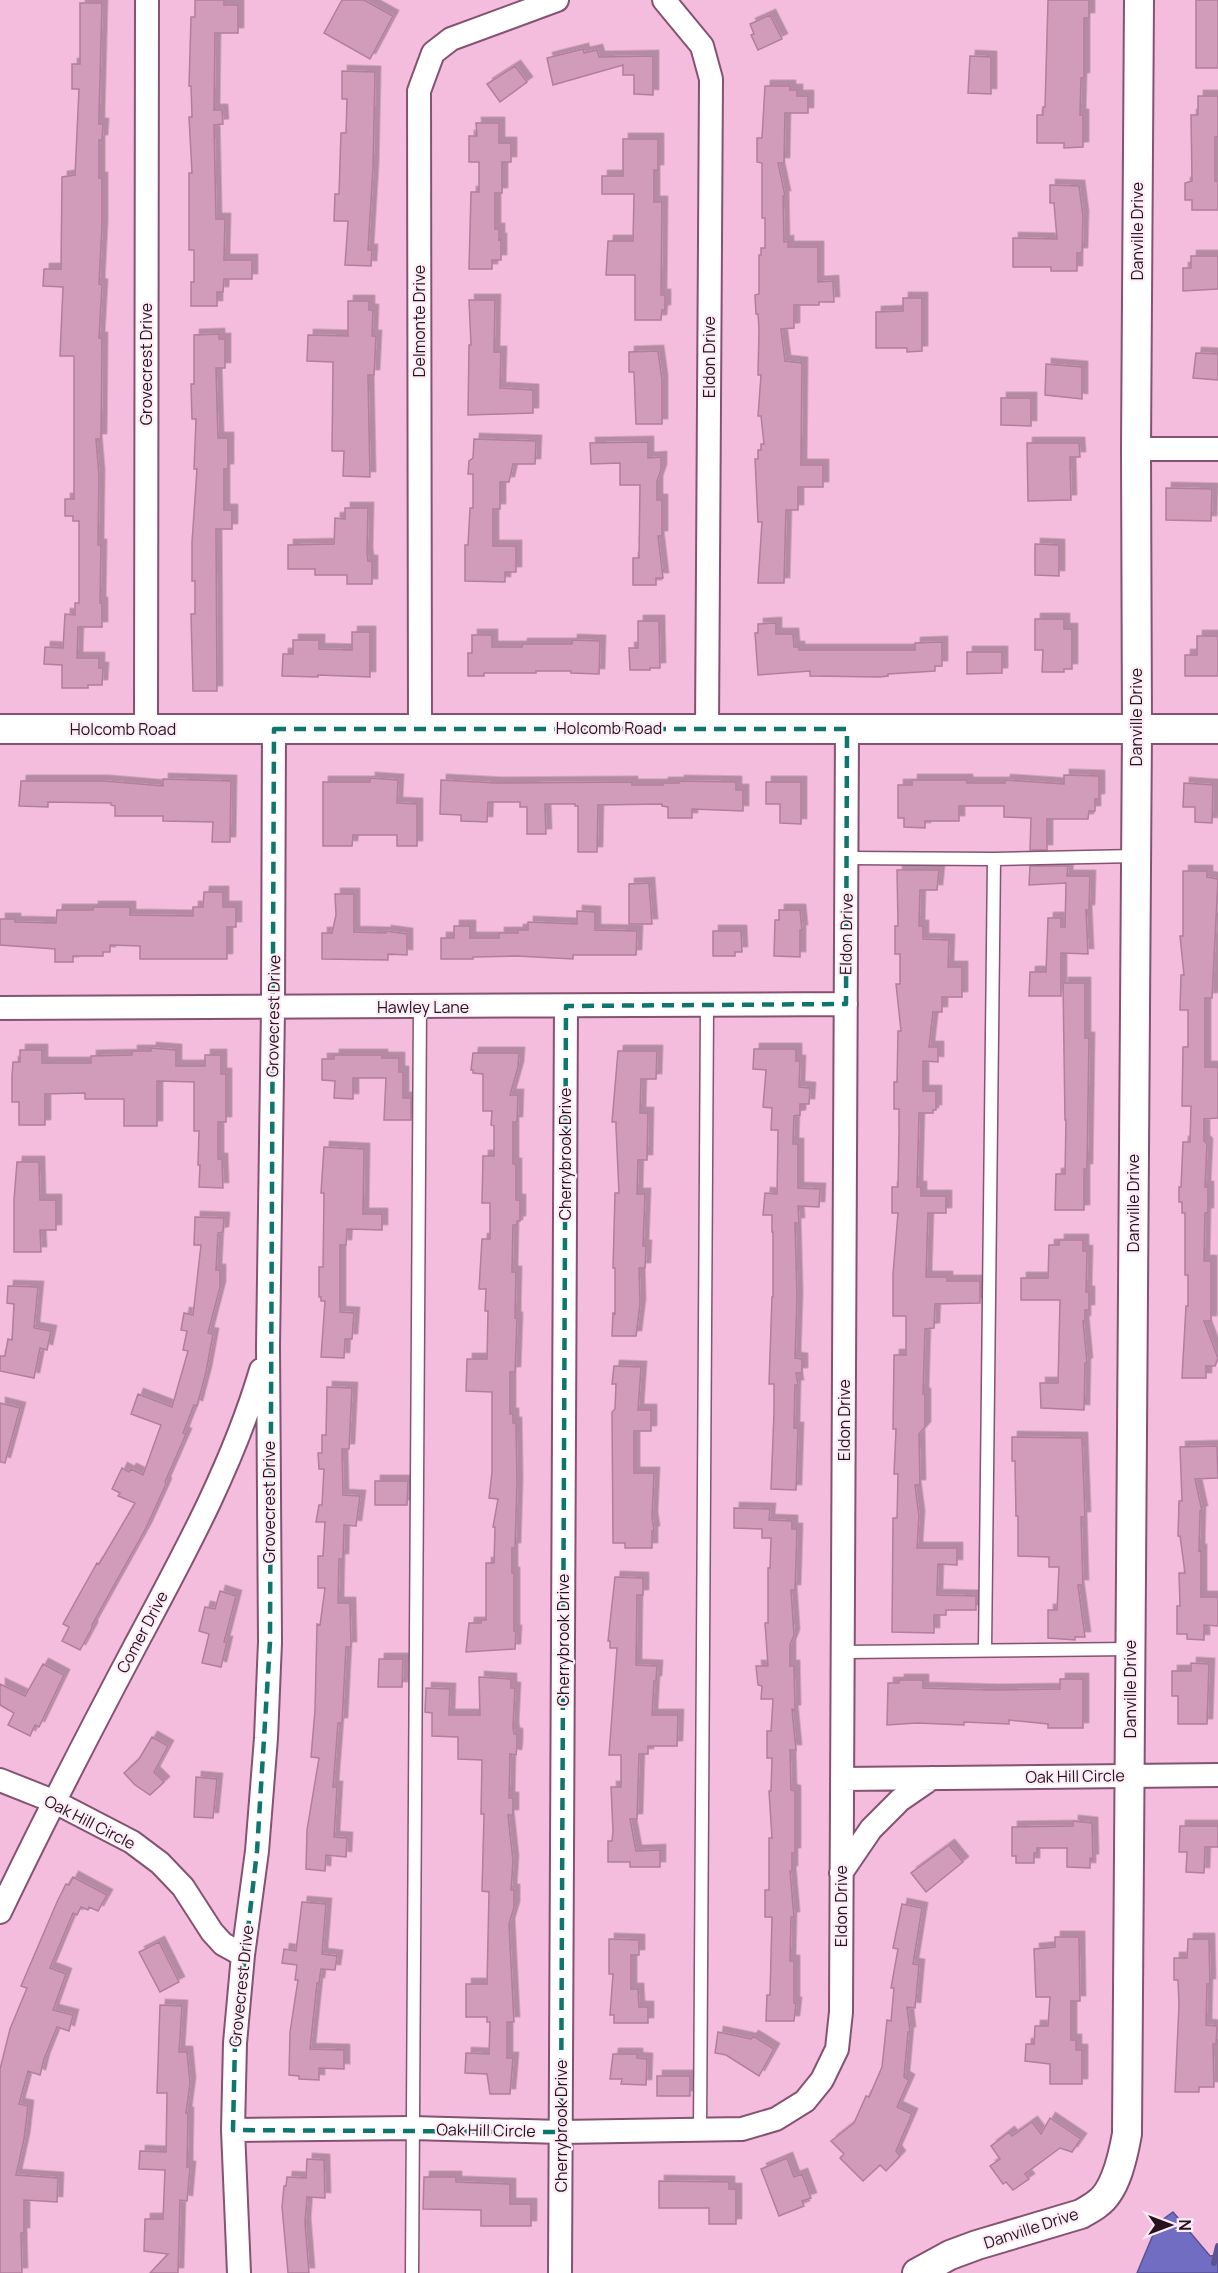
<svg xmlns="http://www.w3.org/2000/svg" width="1218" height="2273" viewBox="0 0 1218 2273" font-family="Manrope,sans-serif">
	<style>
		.water { fill: #716dc2; stroke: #5a5291; stroke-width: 1.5 }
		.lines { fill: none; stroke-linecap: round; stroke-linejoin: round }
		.stream { stroke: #5a5291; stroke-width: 6 }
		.building { fill: #d19bba; stroke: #b27e9d; stroke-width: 1.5; filter: url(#shadow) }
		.service-casing { stroke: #845371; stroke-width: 15 }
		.minor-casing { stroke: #845371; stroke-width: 26 }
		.tertiary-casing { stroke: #845371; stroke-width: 32 }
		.service { stroke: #fff; stroke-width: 12 }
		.minor { stroke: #fff; stroke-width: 22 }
		.tertiary { stroke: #fff; stroke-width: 28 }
		.marked { fill: none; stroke: #0f766e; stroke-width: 4.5; stroke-dasharray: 12 8; stroke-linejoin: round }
		.labels { text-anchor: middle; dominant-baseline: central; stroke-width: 4.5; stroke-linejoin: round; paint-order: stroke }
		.street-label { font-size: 16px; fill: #26131f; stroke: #fdecf5 }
	</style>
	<defs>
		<filter id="shadow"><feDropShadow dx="5.5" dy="-5.5" stdDeviation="0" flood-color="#0004"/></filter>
	</defs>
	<rect width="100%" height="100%" fill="#f5bddd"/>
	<path class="water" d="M1173,2212L1210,2256L1218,2255V2273H1137L1158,2223Z"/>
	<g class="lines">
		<path class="stream" d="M1214,2263L1218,2246"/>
	</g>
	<path class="building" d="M195,0H224V5H238V33H215L214,110H222L223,124L214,125L216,219H225L224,260H252V279H224L223,292H217V306H191V282H194V250H189V173H192L189,117H192L191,86H189L191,17H195Z
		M342,0H364L393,16L370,59L324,33Z
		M1048,0H1089V18H1084V78H1081L1080,115H1083V147L1064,148V143H1037V115H1043V107H1045Z
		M1196,0H1218V68H1196Z
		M80,3H102L99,115V124H103L102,140H99V178H102V227L99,284L102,285L99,338H102L101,439H96L99,475L98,545H101L100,603H102V627H78L77,658H99V668H103L102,685H88V688H62V665L44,664L45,647L63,648L65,614L75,615V603H79V521H73V516H65V499H74V356H60L63,287L43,286L44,269H61L62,177L75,175L79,89H72V64H80Z
		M770,15L782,39L758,50L751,35L754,34L750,24Z
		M583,49L584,53L597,50L599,57L653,56V95L634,94V75H623V65L553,85L547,58Z
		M970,56L991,57V94L968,93Z
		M515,66L527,82L500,102L487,84Z
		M342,71L375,72L373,168L368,250H372L371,266L345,265L348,221H334L335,194H339L341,133H346L347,99H342Z
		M765,86H790V90H797V96H808V113H785L784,163H778L785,196H783L784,242L788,241V247H818V282L833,281L834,302H819V305H794V328L781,329L785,361L802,363L801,465H823V487H798V510H786L784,583H758L762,522H758L755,459H758V450H761V444H764L761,416H758L761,375H758L759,329L758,314H756L755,295L759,294V255H761V248H765V218H762V163L757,162V138H762Z
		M1198,96H1218V137H1215V181H1218V210H1192V200H1185V183L1192,181L1191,115H1198Z
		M476,123H499V143H511V162H502V193H495V229H499V240L501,239V260H492V269H469L471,192H479V162H469V136H477Z
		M623,139H658V170H654V202H662L661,295H665V310H662L661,320H635V275H606L608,241H633L634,194H602V176H623Z
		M1050,185L1079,186L1083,216L1082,253H1077V271H1051V267H1013V238L1057,239L1054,203H1050Z
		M1191,256H1218V289L1183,291V268H1191Z
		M903,298H922V351L907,352V348H876V312L903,311Z
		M469,300H495L494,352H501L500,388L533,390V413L468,415L469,345H471Z
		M348,301H369V310H373L372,336H376L374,375H368L370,477L343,476L344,451H332L333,362L307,361L308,335L348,336Z
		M219,334V339H225V368H216L218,438H228V469H224V510H232V529H216L217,691H193L191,614H195V581H192V542L197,469H194L196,419H192L191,384H194V335Z
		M658,351L662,380V424H636L634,372H629V352Z
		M1196,353L1218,354V380L1193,378Z
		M1046,364L1082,367V399L1045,395Z
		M1001,398H1031V426L1001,425Z
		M474,439L536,441L535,464H513L509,482H500V509H493V546H516V572H505V582L465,581V545H468L470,508H473V474H468L469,461L473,458Z
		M648,442V458L661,457V470L657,481V500H662V536H658L663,578H656V585H633V558H639L640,485H620V463L591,464L590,443Z
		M1027,443H1079L1080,457H1070L1071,500L1028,501Z
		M1166,488L1212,489L1211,521L1166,520Z
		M345,508H368L367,553L368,561H372V584H347V575H315V569H288V545L334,544L335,518L345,519Z
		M1035,544L1059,545V576L1035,575Z
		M1035,619H1064V629H1072V669H1064V672H1042L1043,650H1035Z
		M638,621H659L660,668H650V670H630L629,648H638Z
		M776,623V634H793L794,647H799V650H915V643L942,642V666H935V671L888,674V676L880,677L810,676V671L758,675L755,633H758V624Z
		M352,632H370V677L318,675V677L282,676L283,654H293V640H319V649L352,650Z
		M472,635H492V647H522V644H572V640L600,641L599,674L571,673V671H536V673H484V676H468V653H472Z
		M1197,636H1218V676H1185V655H1197Z
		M967,652H1002V673L967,674Z
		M1064,775L1099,776V799H1095V811H1089L1088,819H1047V850H1030L1031,818L1004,817V806H959V821H925V828L904,827V818H898V785H912V780H967V783H1005V780L1064,784Z
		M370,778L398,780L397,803L417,804V846H397V835H353L352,846H323V782H370Z
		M163,779L231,781L230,842H212L213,822L163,821V816H115V806L111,805V803L48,802V807L19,806L21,781H104L163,786Z
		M441,780L496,783L632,782V785H663V783H679V781L736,782V790H743V811L692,809V818H668V807L662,806V804L598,805L597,852H578V806H575V804H545L546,834H527V807H520V802H488L487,822L461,821V815L440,814Z
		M766,782H801V824L780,823V804H766Z
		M1184,783L1213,785L1212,823L1195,822V807H1183Z
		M1030,866H1068L1067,876H1090L1089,910H1086L1088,954L1061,953V996H1029L1030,972H1046L1048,918H1061V927H1065L1066,883L1029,885Z
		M897,870H939L937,890H920L919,926H923V939L949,940L948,967H962V997H942V1012H933L929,1047H938V1062L923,1061V1091H936V1110H933V1113H919L917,1187H921V1196H946V1213H928L926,1277H947V1281H980V1303L935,1304L934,1328L925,1329L923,1394H925V1427L919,1434L920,1485H915L919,1516L917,1548H957V1565L938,1564L937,1595L976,1596V1610H946V1615H934V1633L892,1632L893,1518H897L898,1474H894L896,1429H893L894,1355H906V1316H893V1274L898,1213H892V1187H898L899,1134V1109H894V1082H897L898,1031H901L896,984H900V954H895V926H898Z
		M1183,871H1207V877L1218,879L1212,998H1205V1067H1218V1118L1204,1119V1141L1207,1144L1205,1187H1208V1213H1205L1204,1261H1211V1321H1204L1218,1358L1215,1366H1206V1378H1182L1186,1306H1188V1275H1185V1213H1182V1202H1179V1187H1181L1183,1142H1190L1191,1106H1182L1183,1047H1188V1010H1180L1181,975H1184L1180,936H1183Z
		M649,883L652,924H629V884Z
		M204,892H223V907H236V927H227V959H140V946L110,945V952H103V956H73V962H55V949L0,945V919H15V922L56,923L57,910H93V907H130V915L193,916V907H203Z
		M335,894H354V932L386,933V931L407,934V955L388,954V960L322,959V933H332L336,915Z
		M779,910H800L802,930H800V957L774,956L775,920H779Z
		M577,911L595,912V930L637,931L636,955H573V959L516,956L473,957V959H441V938H454V926H470V938H499V933H518V930H528V922L577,924Z
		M713,931H741L742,952H735V956H713Z
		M1063,983H1085V1038H1089L1087,1169H1084V1210H1055L1056,1174H1065L1066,1120H1065Z
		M151,1048L176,1050V1066H205V1055H221V1074H226V1122H218V1159H222L223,1188L199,1187L200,1165H198L199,1131H194V1082L157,1081V1126H124V1099H85V1093L45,1094V1125H19V1102H12V1076L13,1062H20V1050H42V1063H91V1056L132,1055V1051H151Z
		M754,1049H796V1061H800L799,1087L810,1088L809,1104H800V1115L794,1116L793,1144H798V1188L820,1189L819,1207L798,1206L799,1223H795L797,1297L795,1358L802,1359V1373H796L798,1385H795L794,1428H798L796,1490L771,1489L774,1412V1384H769L772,1297H773V1232H772V1215H763L765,1193L777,1194L778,1130H771L772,1108L763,1107L766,1070L753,1069Z
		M618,1051H657L656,1079H641L640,1113H648L647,1160H638L637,1194H645L643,1246H646L645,1268H639L640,1304L636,1336H612L613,1313L615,1314V1268H613L615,1193H619L616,1128V1122H612Z
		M473,1053H519L518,1067L510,1095H518L517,1122H513V1164H516V1200H520V1221H517V1225H513L512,1272H516L515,1318H517L515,1372H510V1414H513V1423H516L517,1483L515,1548H512V1573H514V1631H516L515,1649L466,1652L469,1623H481V1620H486V1563H494L495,1527H493L498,1499L489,1498L492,1472V1392L466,1391L467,1359H487L488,1311H485L486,1289H479L482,1239H490V1203H482L483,1156H494V1126L491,1125L492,1111H483V1074L473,1073V1070H471Z
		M334,1055H382V1058H399V1072H403V1098H411V1120H384L386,1078H353V1099L334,1098L335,1081L322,1080V1059H334Z
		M324,1147L364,1149L363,1214H382V1230L347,1229L346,1245H340V1312L354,1313L352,1339H345L344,1358L321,1357L325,1301H321V1297H319V1267H323L324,1193H321Z
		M17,1162H39L40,1200H56V1230H40L41,1252H14V1200Z
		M195,1217L224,1218L223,1232L218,1233L216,1270H220V1287L208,1333L213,1334L206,1372L197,1406L194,1405L183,1433L186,1434L165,1482L166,1484L146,1528L92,1625V1628L80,1650L62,1641L69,1627L63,1624L97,1563L99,1564L135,1503L118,1496L120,1493L112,1489L122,1468L129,1472L131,1469L143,1475L161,1425L131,1414L138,1394L172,1407L188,1351L183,1350L187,1331L181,1330L184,1313L193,1315L201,1245H194Z
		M1059,1240H1083V1251H1087L1086,1292H1089V1310H1085V1321H1083L1087,1363H1085L1084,1410L1041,1408L1040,1383H1058L1060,1300H1021V1278H1048L1049,1245H1059Z
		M8,1286L38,1287L34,1328L51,1331L47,1350L40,1348L34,1378L0,1371V1356H5L8,1339L12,1340L14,1304L7,1303Z
		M614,1366L641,1367L638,1410H651V1431H634V1473H654L652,1517L654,1531H652V1548H625V1543H613L612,1412L615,1409L616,1384H612Z
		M327,1387L352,1388L349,1449H342L343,1495L360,1496L356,1526L344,1525L343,1559H339L338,1603H350L351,1647H346L342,1723H338L333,1787H337L334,1837L347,1838L346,1857L326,1855L325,1871L306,1869L307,1830L319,1758L311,1757L315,1710L317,1624L320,1625L325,1588H318V1556H323L325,1522H316L319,1505H322L324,1469H319L318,1453H322V1435H326Z
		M0,1403L20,1408L5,1463L0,1462Z
		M1012,1437L1082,1438L1085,1517H1081L1083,1585H1078L1085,1637H1075V1640L1048,1638V1610H1057L1059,1567H1049V1557L1018,1556V1516H1016L1015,1461H1012Z
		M1217,1446L1218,1478L1195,1479L1202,1511H1200L1199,1551L1201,1550V1597H1218V1626L1204,1625V1640L1187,1639V1634H1177V1606H1180L1179,1573H1185L1180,1536H1178L1179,1501H1182L1180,1447Z
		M375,1481H408L407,1505H375Z
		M734,1508L770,1509L769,1520L792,1521V1529H797L795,1590H791L794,1635L790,1645V1666H794L795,1710L792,1709L796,1750H790L791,1790L795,1791V1853H792V1871H790L794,1917H791L790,1961H794V2003H796L794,2021H766L767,1995H770L772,1917H765V1890H769V1838H772L769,1791H771L772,1758H767V1731H771L773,1699H761L762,1686L758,1685L756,1666H768L765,1623H768V1568H770L771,1538H762V1529L734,1528Z
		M615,1577L643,1578V1595H637L636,1665L657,1666L656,1681H654L652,1715H678L677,1746H648V1754H639L637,1819H630L636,1851L660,1850V1867H630V1862H608V1841H612L613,1831L611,1787H621V1755H609L617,1648H610V1641H608Z
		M220,1591L236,1596L224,1642H227L221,1667L202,1663L209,1634L199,1631L205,1607L215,1609Z
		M379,1659H403L402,1687H378Z
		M1191,1663L1209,1664L1207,1724H1178V1696H1172V1671H1191Z
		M43,1664L64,1675L39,1727L35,1725L30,1736L8,1725L14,1713L0,1705V1684L25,1696Z
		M479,1677L511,1679V1688H515L513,1727L514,1734H517V1747L516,1755L510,1754L509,1798H513V1815H508L513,1861L511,1890H514V1907L509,1924L514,2022H507V2058H513L510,2094H490L487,2074L465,2073L466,2053L489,2054L490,2022H487V2017H466V1984H487L489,1892L482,1891L484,1814H481L482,1760L458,1759V1737L432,1736V1713L425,1712L426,1688L450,1689L449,1715H480Z
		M1060,1679H1083V1728H1048V1724L1009,1720V1724L964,1722V1725L917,1723L887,1725L888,1683H899V1680H923V1688L993,1690L1060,1689Z
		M152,1737L168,1746L154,1772L164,1782L150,1795L135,1785L124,1773L139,1759Z
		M196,1777L217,1779L213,1818L194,1817Z
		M1073,1821L1092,1823L1093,1859L1090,1858V1868L1067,1867V1848H1037V1853H1034V1863H1016V1856H1012V1827L1073,1826Z
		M1180,1826H1218V1847H1205L1204,1873L1186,1872L1187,1852H1179Z
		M949,1845L963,1862L926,1892L911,1873Z
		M73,1877L107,1895L98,1911L89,1907L88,1910L81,1907L77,1915L73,1913L50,1968L66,1974L53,2010L73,2015L69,2031L57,2027L44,2059L40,2075L28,2071L19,2104L28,2106L24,2139L16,2175L58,2178L57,2202L24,2200V2233H21L22,2273H0V2069L10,2029L27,1988L21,1986L57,1902L66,1884L69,1885Z
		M302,1902L326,1904L322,1954L337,1956L335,1970L321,1969L319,1983H317L310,2049L344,2050V2069L319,2068V2080L299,2079V2076L289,2075L290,2032L298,1980H295L297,1965L282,1963L284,1949L296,1951Z
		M902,1904L922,1908L913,1964L919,1965L915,2008L907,2007L910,2032H908L904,2077L909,2080L897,2107L912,2114L896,2151L900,2156L886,2171L880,2165L863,2181L840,2158L844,2154L831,2141L854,2123L866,2096L869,2097L882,2067L887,2020L891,2021L894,1988H891L898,1949L893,1948Z
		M1055,1937H1079L1080,2001H1071V2040H1076V2050H1082V2084H1050V2064L1025,2061L1026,2044H1034L1035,2026H1048L1050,1997H1036L1034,1949L1055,1947Z
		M609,1939L639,1940V1955H631V1989H638L639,2007H648V2023H614V2015H610L613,1974H609Z
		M1188,1939H1209L1210,1984H1207L1206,2025L1217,2026L1216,2044H1213L1214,2087H1199V2092H1175L1179,2005L1178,1980H1174V1958H1187Z
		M159,1942L179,1982L160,1992L139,1952Z
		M160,2005L182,2006L179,2052H187L190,2083L186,2113H188L187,2167H190L187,2201L180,2200L178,2273H150L168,2254L144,2251L145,2219H163L165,2170L139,2169L140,2151L166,2152L167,2093H157Z
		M718,2032L751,2039L753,2036L774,2049L759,2076L726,2055L715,2053Z
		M613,2054H637V2058L647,2059L646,2085L621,2084L622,2079H610Z
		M657,2076H690V2096H657Z
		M1050,2118L1081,2139L1072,2152L1060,2148L1025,2174L1029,2179L1013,2190L1006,2182L1003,2184L990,2166L1000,2159L991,2146L1009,2132L1012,2136L1032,2122L1041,2134Z
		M787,2158L794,2177L802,2174L811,2198L802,2201L804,2206L779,2216L761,2169Z
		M307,2159L324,2160L325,2198L307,2197L305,2223L309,2273H288L282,2207L284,2186H286L287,2177L306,2178Z
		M424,2177H456V2182L510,2184V2204H531V2226H481V2210L423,2209Z
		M659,2181L729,2182V2189H736V2224H709V2208H659Z"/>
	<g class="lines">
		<defs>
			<path id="service" d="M847,858L994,859L1135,856
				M985,1650L994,859
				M844,1652L1130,1649
				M700,2131L707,1006
				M412,2273L420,1007"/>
			<path id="minor" d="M664,0L702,46L711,79L707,728
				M1136,449H1218
				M420,727L419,91L433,53L451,39L557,0
				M146,728L147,0
				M0,1008L846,1004
				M842,1779L1218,1775
				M0,1780L53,1801L132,1842L160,1863L183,1887L212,1932L223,1944L243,1955
				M841,1873L871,1829L900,1800L932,1778
				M0,1912C43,1822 88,1735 134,1648C182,1558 232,1468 261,1370
				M233,2130L412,2128L561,2132L742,2129L776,2119L805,2101L822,2080L837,2049L841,2012L847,729
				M239,2273L233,2130L235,2043L243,1955L257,1851L266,1738L270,1642L268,1346L273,1008L274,729
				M560,2273L566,1006"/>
			<path id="tertiary" d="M0,729H1218
				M917,2273L950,2255L977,2245L1081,2214C1086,2211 1092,2208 1097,2204C1116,2191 1123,2156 1127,2134L1137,729L1136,449L1139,0"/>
		</defs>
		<use href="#service" class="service-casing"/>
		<use href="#minor" class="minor-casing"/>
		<use href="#tertiary" class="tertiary-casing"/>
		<use href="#service" class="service"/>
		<use href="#minor" class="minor"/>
		<use href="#tertiary" class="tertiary"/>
	</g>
	<path class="marked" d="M274,729H847L846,1004L566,1006L561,2132L233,2130L235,2043L257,1851L270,1642Z"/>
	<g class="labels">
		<g class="street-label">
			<text transform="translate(1137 231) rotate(-90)">Danville Drive</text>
			<text transform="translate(419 321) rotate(-90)">Delmonte Drive</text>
			<text transform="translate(709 357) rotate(-90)">Eldon Drive</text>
			<text transform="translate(146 364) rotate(-90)">Grovecrest Drive</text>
			<text transform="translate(1136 717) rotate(-90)">Danville Drive</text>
			<text x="609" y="728">Holcomb Road</text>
			<text x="123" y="729">Holcomb Road</text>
			<text transform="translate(846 934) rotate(-89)">Eldon Drive</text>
			<text x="423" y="1007">Hawley Lane</text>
			<text transform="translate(273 1016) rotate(-89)">Grovecrest Drive</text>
			<text transform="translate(565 1154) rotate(-90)">Cherrybrook Drive</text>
			<text transform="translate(1133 1203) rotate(-90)">Danville Drive</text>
			<text transform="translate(844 1420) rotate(-90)">Eldon Drive</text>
			<text transform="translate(269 1502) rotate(-90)">Grovecrest Drive</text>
			<text transform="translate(142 1632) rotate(-62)">Comer Drive</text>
			<text transform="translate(563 1640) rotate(-90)">Cherrybrook Drive</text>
			<text transform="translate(1130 1689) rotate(-90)">Danville Drive</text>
			<text transform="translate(1075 1776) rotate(-1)">Oak Hill Circle</text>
			<text transform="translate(90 1822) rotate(27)">Oak Hill Circle</text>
			<text transform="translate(841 1906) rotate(-90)">Eldon Drive</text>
			<text transform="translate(241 1986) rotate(-84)">Grovecrest Drive</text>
			<text transform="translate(561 2126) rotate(-90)">Cherrybrook Drive</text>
			<text transform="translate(486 2130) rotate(1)">Oak Hill Circle</text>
			<text transform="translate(1031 2228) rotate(-18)">Danville Drive</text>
		</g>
	</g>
	<g transform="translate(1170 2225) rotate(90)" stroke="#fdecf5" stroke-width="4.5" paint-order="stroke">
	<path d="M0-4.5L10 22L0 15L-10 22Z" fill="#26131f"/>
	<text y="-9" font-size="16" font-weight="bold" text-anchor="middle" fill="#26131f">N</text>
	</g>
</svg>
